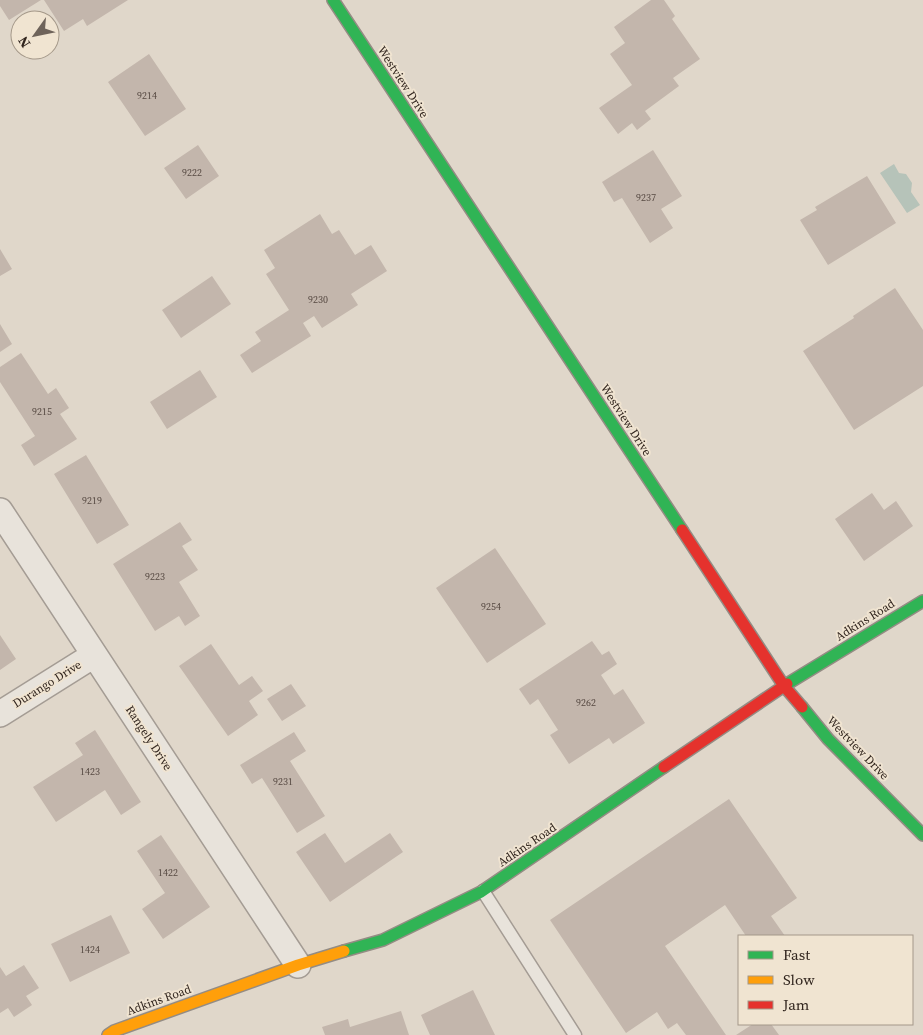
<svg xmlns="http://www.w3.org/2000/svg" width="923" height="1035" viewBox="0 0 923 1035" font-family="'Source Serif 4',serif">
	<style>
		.water { fill: #b6c3b9 }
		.building { fill: #c3b6ac }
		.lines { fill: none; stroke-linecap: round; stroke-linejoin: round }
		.lane-casing { stroke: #a49c94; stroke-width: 15 }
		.street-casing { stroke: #a49c94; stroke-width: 28 }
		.fast-casing { stroke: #948c84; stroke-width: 14 }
		.slow-casing { stroke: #948c84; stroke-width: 14 }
		.jam-casing { stroke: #948c84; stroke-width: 14 }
		.lane { stroke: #e8e3db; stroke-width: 12 }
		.street { stroke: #e8e3db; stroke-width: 25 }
		.fast { stroke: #30b455; stroke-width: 11 }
		.slow { stroke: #ff9f0a; stroke-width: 11 }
		.jam { stroke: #e5322d; stroke-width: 11 }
		.labels { text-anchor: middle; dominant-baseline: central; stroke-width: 4; stroke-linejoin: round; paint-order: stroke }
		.number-label { font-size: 10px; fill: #564942 }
		.street-label { font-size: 12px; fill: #31251e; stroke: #f0e4d1 }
	</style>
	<rect width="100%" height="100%" fill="#e0d7ca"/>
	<path class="water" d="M894,164L899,173L906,174L912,183L911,192L920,205L907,213L880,173Z"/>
	<path class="building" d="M0,0H41L9,20L0,6Z
		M44,0H128L87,26L83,19L64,31Z
		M651,0H664L675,16L672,19L700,59L673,78L679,86L645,111L651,119L637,130L632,123L618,134L599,108L632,85L610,54L625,43L614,27Z
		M149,54L186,109L145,136L108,82Z
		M198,145L219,176L186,199L164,168Z
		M653,150L682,196L661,209L673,228L650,243L622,198L614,202L602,182Z
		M867,176L896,223L828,265L800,220L817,210L815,207Z
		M320,214L332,234L339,230L355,255L371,245L387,271L351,294L358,305L322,328L314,316L303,323L311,336L252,373L240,355L261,341L255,332L289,310L266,274L275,268L264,250Z
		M0,249L12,269L0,276Z
		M212,276L231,304L181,338L162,310Z
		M895,288L923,330V386L854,430L803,351L854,318L853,316Z
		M0,324L12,344L0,352Z
		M21,353L48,394L56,388L69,408L60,414L77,439L34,466L21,445L35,436L0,382V367Z
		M200,370L217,397L167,429L150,402Z
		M86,455L129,525L97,544L54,474Z
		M872,493L884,510L896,501L913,526L864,561L835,519Z
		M180,522L192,540L182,546L198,570L179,582L200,616L185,626L179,616L155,631L113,564Z
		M495,548L546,624L487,663L436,588Z
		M0,635L16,659L0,670Z
		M592,641L602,655L609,651L617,664L601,675L614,695L623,689L645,723L613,744L609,738L569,764L550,735L558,730L538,699L530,705L519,689Z
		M211,644L239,685L252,676L263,691L249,701L258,715L228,736L179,666Z
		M291,684L306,706L282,721L267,699Z
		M95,730L141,802L121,815L105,790L56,822L33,787L83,755L75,743Z
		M294,732L306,751L290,761L325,816L297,833L262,778L252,784L240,765Z
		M729,799L797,898L771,916L785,936H746L725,905L665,946L726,1035H686L677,1023L668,1029L657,1012L626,1033L550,920Z
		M325,833L345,863L390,833L403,852L330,902L296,852Z
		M161,835L210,907L163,939L142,909L165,893L137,851Z
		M111,915L130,953L70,982L51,944Z
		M24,965L39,988L26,996L32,1005L14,1017L8,1008L0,1013V967L6,976Z
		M473,990L495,1035H430L421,1015Z
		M401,1011L409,1035H325L322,1027L348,1019L350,1027Z
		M753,1024H771L779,1035H736Z"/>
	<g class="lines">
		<defs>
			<path id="lane" d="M483,891L575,1035"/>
			<path id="street" d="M0,511L298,965
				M0,714L94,655"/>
			<path id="fast" d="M333,0L682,530
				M787,684L923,601
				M802,707L828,739L923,835
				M344,951L383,940L481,892L664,767"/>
			<path id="slow" d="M108,1035L114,1031L298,965L344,951"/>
			<path id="jam" d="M682,530L784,686L802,707
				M664,767L787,684"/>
		</defs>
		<use href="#lane" class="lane-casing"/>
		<use href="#street" class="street-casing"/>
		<use href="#fast" class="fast-casing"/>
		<use href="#slow" class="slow-casing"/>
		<use href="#jam" class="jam-casing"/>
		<use href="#lane" class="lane"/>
		<use href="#street" class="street"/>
		<use href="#fast" class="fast"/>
		<use href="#slow" class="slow"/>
		<use href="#jam" class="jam"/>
	</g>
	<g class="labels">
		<g class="number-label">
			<text x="147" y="95">9214</text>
			<text x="192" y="172">9222</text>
			<text x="646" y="197">9237</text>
			<text x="318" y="299">9230</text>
			<text x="42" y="411">9215</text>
			<text x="92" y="500">9219</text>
			<text x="155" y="576">9223</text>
			<text x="491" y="606">9254</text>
			<text x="586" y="702">9262</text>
			<text x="90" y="771">1423</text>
			<text x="283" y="781">9231</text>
			<text x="168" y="872">1422</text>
			<text x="90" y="949">1424</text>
		</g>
		<g class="street-label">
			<text transform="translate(403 82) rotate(57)">Westview Drive</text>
			<text transform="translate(626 420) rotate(57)">Westview Drive</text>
			<text transform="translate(865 620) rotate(-32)">Adkins Road</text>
			<text transform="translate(47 684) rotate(-32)">Durango Drive</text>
			<text transform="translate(149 738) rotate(57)">Rangely Drive</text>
			<text transform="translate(858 748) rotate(46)">Westview Drive</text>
			<text transform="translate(527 845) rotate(-34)">Adkins Road</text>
			<text transform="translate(159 1000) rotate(-20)">Adkins Road</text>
		</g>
	</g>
	<rect x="738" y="935" width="175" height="90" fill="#f0e4d1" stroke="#a49889"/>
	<rect x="748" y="951" width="25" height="8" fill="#30b455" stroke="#a49889"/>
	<text x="783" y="960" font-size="15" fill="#31251e">Fast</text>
	<rect x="748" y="976" width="25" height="8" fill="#ff9f0a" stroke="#a49889"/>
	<text x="783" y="985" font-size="15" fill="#31251e">Slow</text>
	<rect x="748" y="1001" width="25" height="8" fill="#e5322d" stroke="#a49889"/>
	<text x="783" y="1010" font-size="15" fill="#31251e">Jam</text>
	<g transform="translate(35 35) rotate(237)"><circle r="24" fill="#f0e4d1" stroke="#a49889"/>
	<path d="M0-4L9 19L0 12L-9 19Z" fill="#6e635a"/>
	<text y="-8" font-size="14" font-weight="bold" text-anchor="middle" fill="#31251e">N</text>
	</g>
</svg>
